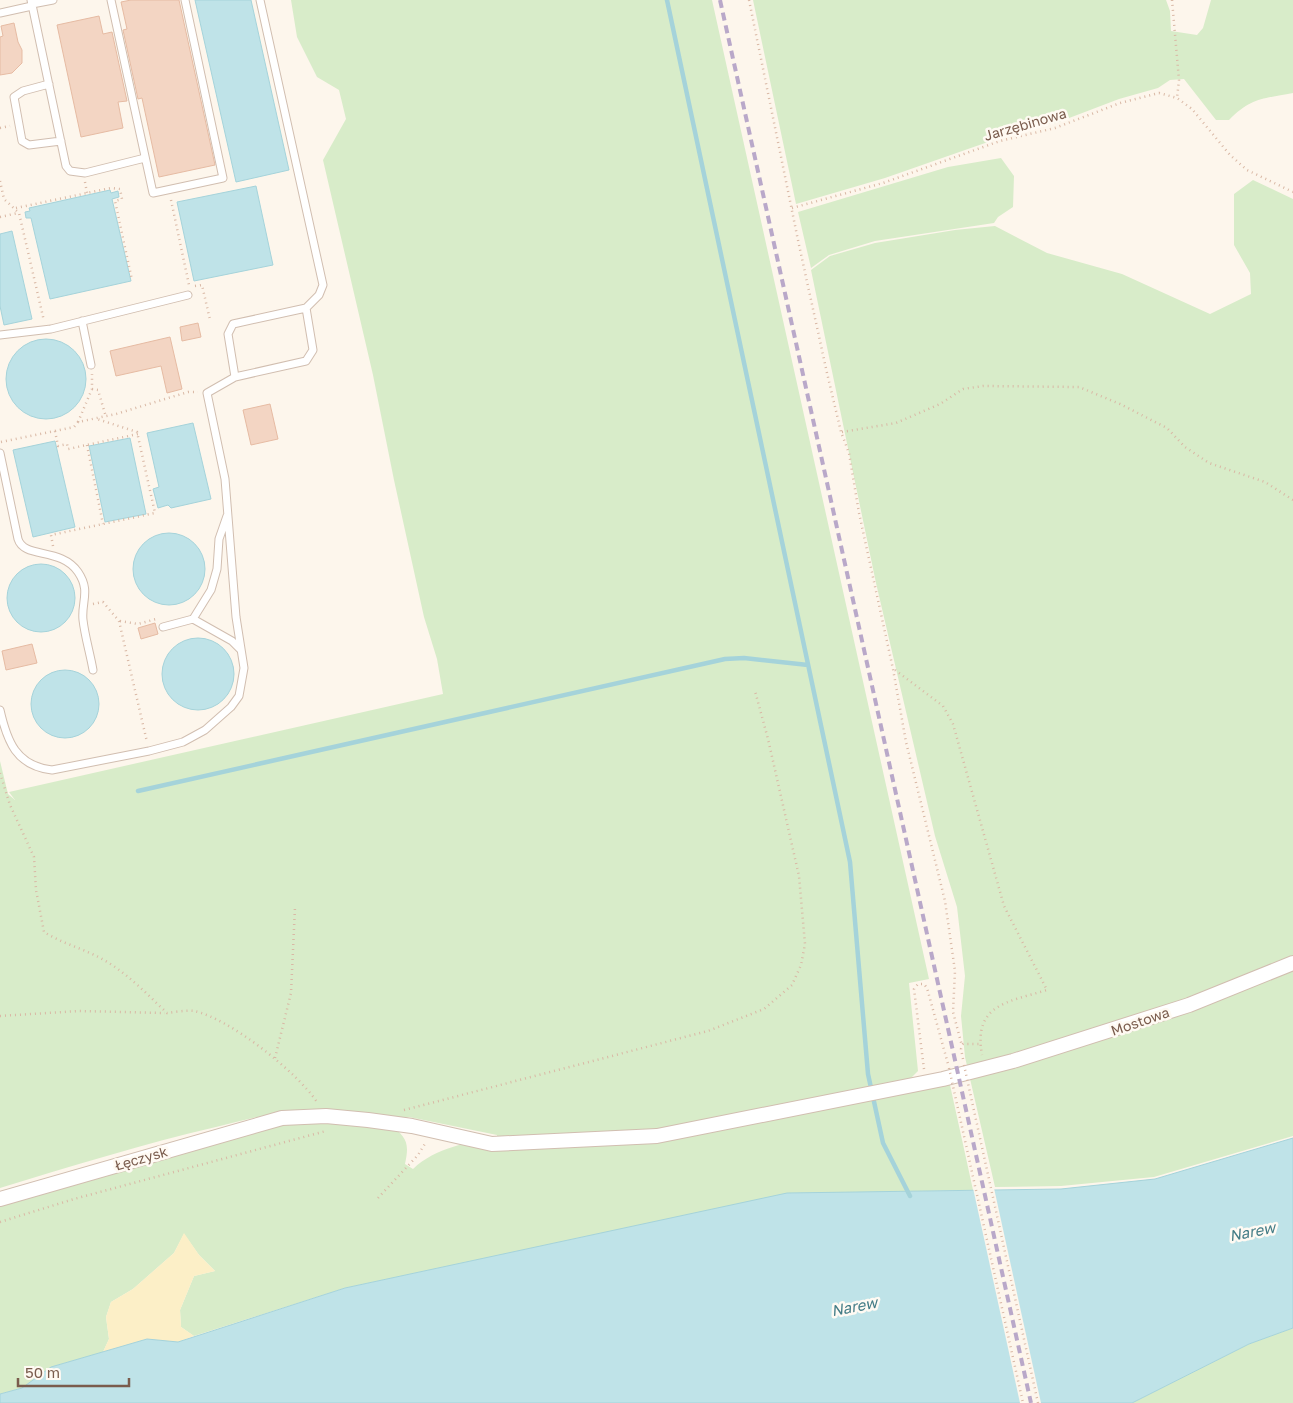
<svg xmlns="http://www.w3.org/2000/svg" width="1293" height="1403" viewBox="0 0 1293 1403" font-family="'Golos Text',sans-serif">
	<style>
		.green { fill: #d8ecc9; fill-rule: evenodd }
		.sand { fill: #fcefc7 }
		.water { fill: #bfe3e8; stroke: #a5d3da }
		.pier { fill: #fdf6ec }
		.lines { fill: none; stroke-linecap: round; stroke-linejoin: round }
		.stream { stroke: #a5d3da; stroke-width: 4.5 }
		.building { fill: #f3d5c3; stroke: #e6bba3 }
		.lane-casing { stroke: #d1beb0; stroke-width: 9 }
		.street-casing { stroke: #d1beb0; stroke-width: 16 }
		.path { stroke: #d9b8a5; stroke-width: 2.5; stroke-dasharray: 1 4; stroke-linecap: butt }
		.lane { stroke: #fff; stroke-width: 7 }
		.street { stroke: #fff; stroke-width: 14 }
		.rail { stroke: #b9a8c9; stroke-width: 4; stroke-dasharray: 8 5; stroke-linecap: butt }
		.path-bridge { stroke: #d9b8a5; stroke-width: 2.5; stroke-dasharray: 1 4; stroke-linecap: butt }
		.labels { text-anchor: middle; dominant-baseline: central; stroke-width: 5; stroke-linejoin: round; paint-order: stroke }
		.street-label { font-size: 14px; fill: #7a5c4d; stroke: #fffaf3 }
		.water-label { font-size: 15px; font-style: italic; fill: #437c86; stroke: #fffaf3 }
	</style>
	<rect width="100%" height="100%" fill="#fdf6ec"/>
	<path class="green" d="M291,0H712L929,979L909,983L918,1071L896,1093L950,1085L973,1190L787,1194L345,1288L194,1336L181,1327L180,1310L194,1276L215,1271L199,1255L184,1234L174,1253L133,1289L111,1302L106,1317L109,1339L103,1352L51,1367L22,1388L0,1394V1206L278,1126L298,1124L327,1110C289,1108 252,1118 216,1127C143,1144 72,1166 0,1188V761L8,794L15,800L9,792L443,694L437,659L424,617L394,480L373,375L323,160L346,119L339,90L317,77L297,37ZM409,1117L497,1135V1136C468,1143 436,1147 413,1169L405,1164C410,1141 406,1138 389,1123Z
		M753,0H1166L1170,11L1171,31L1197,35L1203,28L1211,0H1293V93C1263,99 1252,97 1229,120H1216L1184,79L1170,80L1158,88L1119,99L1056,123L1034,126L885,178L796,204Z
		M1001,158L1014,176L1013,207L998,217L994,223L875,241L829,255L811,268L798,212L948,167Z
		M1253,180L1293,199V1136L1154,1177L1061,1186L995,1187L965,1057L961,1016L965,976L957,907L935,836L876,583L811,270L830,256L875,243L955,230L995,226L1047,253L1122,274L1210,314L1251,294L1250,273L1234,245V194Z
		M1293,1328V1403H1132L1249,1344Z"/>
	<path class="sand" d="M184,1233L199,1255L215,1271L194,1276L180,1310L181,1327L194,1336L178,1342L147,1339L103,1352L109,1339L106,1317L111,1302L133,1289L174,1253Z"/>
	<path class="water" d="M195,0H251L289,170L236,182Z
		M256,186L273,265L194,281L177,202Z
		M110,190L111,193L118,191L119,197L112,199L131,281L50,299L31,218H26L25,212L30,211L29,208Z
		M12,231L32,319L4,325L0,306V234Z
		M6 379a40 40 0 1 1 80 0a40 40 0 1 1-80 0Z
		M193,423L211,499L171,508L168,505L158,508L153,489L159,487L147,433Z
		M130,438L146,514L105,522L89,446Z
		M55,441L75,527L33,537L13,450Z
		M133 569a36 36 0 1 1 72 0a36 36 0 1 1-72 0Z
		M7 598a34 34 0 1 1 68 0a34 34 0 1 1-68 0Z
		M162 674a36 36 0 1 1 72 0a36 36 0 1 1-72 0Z
		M31 704a34 34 0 1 1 68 0a34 34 0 1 1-68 0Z
		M1293,1138V1328L1249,1344L1132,1403H0V1394L22,1388L51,1367L147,1339L178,1342L345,1288L787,1193L1061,1189L1155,1179Z"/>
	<path class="pier" d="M973,1188H994L1041,1403H1020Z"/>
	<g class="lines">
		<path class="stream" d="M667,0L850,862L868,1074L883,1143L910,1196
			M138,791L725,659L744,658L808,665"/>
	</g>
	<path class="building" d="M131,0H179L215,165L159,177L142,98L138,99L123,30L127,29L121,2Z
		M99,16L103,34L112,32L127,101L118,102L123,128L81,137L57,25Z
		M14,23L18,42L22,50V63L12,73L0,75V37L3,36L1,26Z
		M198,323L201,337L182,341L180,327Z
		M170,337L182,389L167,393L161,366L116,376L110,351Z
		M270,404L278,439L251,445L243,410Z
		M155,623L158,634L141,639L138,628Z
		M32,644L37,663L6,670L2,651Z"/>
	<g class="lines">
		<defs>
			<path id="lane" d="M31,0L66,166L70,171L85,173L145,158
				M111,0L153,193L223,178L185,0
				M32,4L53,0
				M0,13L32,6
				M49,84L23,91L14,97L22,141L29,145L61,141
				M82,321L91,365
				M0,335L51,329L188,295
				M235,377L306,361L313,350L306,308
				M0,453L18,539C24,559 61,547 78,572C91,591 81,602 83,620C85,637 90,653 93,670
				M193,619L211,590L217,569L219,539L227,516
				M163,627L193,619L232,641L241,650
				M0,710C7,741 16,766 52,770L149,751L183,742L205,730L231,707L239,696L244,668L236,617L225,479L207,393L235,377L228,334L233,324L306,308L319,295L323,285L260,0"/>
			<path id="street" d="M0,1199L282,1118L326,1116L368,1120L412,1126L492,1144L657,1136L943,1079L1013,1061L1189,1005L1293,963"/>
		</defs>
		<use href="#lane" class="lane-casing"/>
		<use href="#street" class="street-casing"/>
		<path class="path" d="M749,0L799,245L827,373L841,432L849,453L859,513L893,669L906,742L945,901L955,971L953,1012L962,1046
			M1172,0L1179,80L1177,98
			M0,128L10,126
			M0,181L4,199L19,213L44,321
			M85,182L87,193
			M171,200L189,285
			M16,208L111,188L120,189L122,199L115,201L132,280
			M792,208L883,183L1000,141L1055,128L1120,103L1159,93L1177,98L1192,109L1230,155L1247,170L1293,192
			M0,217L18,213
			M195,286L202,285L210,320
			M92,389L98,390L106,417
			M78,422L92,389V374
			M55,431L58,446L67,444L68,449L138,434
			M842,432L896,423L940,404L963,389L983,386L1079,387L1120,404L1167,428L1185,447L1209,463L1265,482L1293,500
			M1,442L74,427L78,422L116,414L188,392H198
			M87,445L103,524
			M53,546L51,535L155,513L137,432L97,419
			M93,604L103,602L119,621L147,742
			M120,621L138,624L156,619
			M895,670L943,706L953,724L1004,906L1047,990C1008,1002 973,1004 982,1055
			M0,773L10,805L34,857L36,890L44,932C63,944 85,949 104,960C128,974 147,994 167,1013C175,1012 186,1010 194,1011C229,1018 297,1072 317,1102
			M0,1016L79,1011L165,1013
			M275,1058L291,993L295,907
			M963,1059L961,1049L963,1044H980
			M924,1069L914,989L918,984H924L927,988L948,1064
			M404,1110L708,1031L764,1009L792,985L801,965L805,944L799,876L768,739L755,691
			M378,1198L418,1155L426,1142
			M0,1222L74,1199L326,1131"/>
		<use href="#lane" class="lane"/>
		<use href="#street" class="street"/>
		<path class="rail" d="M720,0L1031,1403"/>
		<path class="path-bridge" d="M964,1065L1038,1403
			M949,1068L1023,1403"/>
	</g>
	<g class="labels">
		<g class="street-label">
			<text transform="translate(1025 124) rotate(-16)">Jarzębinowa</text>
			<text transform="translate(1140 1021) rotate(-19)">Mostowa</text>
			<text transform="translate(141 1158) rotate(-16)">Łęczysk</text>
		</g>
		<g class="water-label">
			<text transform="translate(1252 1231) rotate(-11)">Narew</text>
			<text transform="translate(854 1306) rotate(-11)">Narew</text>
		</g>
	</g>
	<path d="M18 1378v8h111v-8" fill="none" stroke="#7a5c4d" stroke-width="2.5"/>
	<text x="25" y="1378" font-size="15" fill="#7a5c4d" stroke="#fffaf3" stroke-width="4" paint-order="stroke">50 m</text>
</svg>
